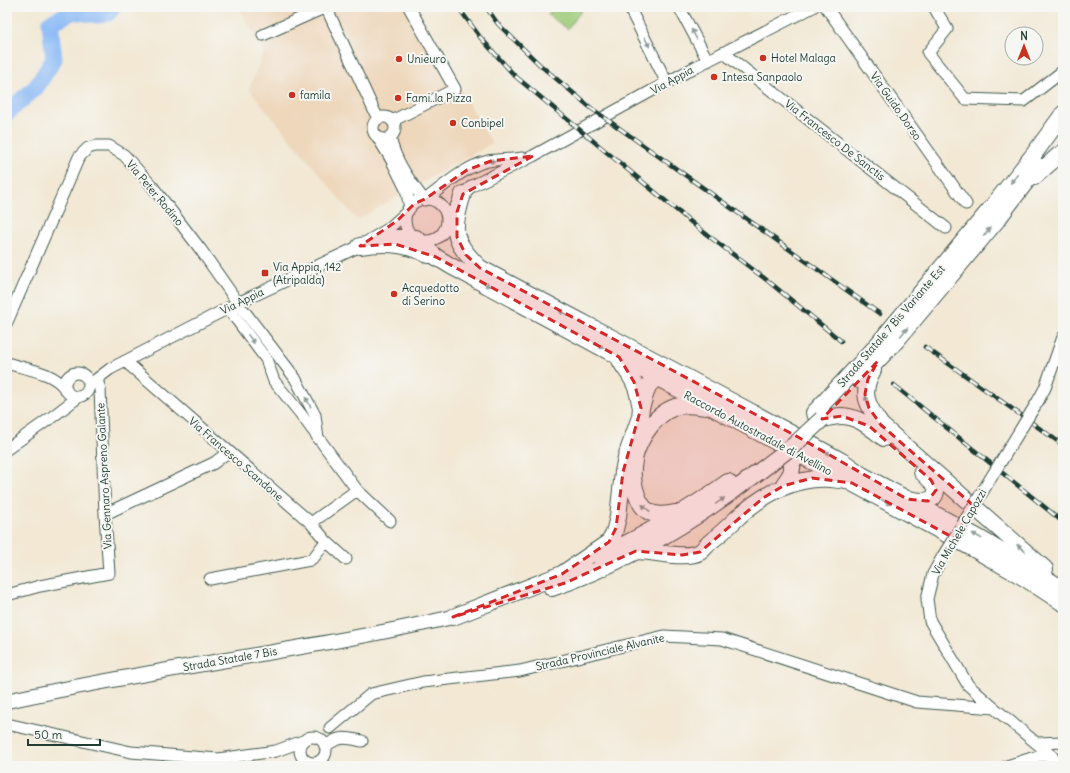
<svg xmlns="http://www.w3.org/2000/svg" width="1070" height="773" viewBox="0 0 1070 773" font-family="Delius,sans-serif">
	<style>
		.built { fill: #eed7bb }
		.green { fill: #9dca77; stroke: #5e8456 }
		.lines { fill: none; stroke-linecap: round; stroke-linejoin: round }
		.river { stroke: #8bbaf6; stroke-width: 17 }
		.minor-casing { stroke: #3f574c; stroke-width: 13 }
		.major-casing { stroke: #3f574c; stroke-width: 16 }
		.highway-casing { stroke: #3f574c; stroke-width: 18 }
		.minor { stroke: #fff; stroke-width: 11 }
		.major { stroke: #fff; stroke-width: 14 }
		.highway { stroke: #fff; stroke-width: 16 }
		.rail-casing { stroke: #1f3d34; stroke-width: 4.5 }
		.rail { stroke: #f6f6f2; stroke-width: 3; stroke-dasharray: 9; stroke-linecap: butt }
		.minor-bridge-casing { stroke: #3f574c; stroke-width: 13; stroke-linecap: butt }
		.highway-bridge-casing { stroke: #3f574c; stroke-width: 18; stroke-linecap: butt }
		.minor-bridge { stroke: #fff; stroke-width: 11 }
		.highway-bridge { stroke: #fff; stroke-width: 16 }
		.oneway { fill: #8f9e9a }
		.marked { fill: #d62828; fill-opacity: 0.2; stroke: #d62828; stroke-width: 3; stroke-dasharray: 8 5; stroke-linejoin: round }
		.poi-dot { fill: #c8321e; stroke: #f6f6f2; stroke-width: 1.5 }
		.labels { text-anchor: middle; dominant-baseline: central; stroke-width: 4; stroke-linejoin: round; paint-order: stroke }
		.poi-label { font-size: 11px; fill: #1f3d34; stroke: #f6f6f2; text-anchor: start }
		.street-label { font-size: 11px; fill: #1f3d34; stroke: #f6f6f2 }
	</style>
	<rect width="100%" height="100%" fill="#f6f6f2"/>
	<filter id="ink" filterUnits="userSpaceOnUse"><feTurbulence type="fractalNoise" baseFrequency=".025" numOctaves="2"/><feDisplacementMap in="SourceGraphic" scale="8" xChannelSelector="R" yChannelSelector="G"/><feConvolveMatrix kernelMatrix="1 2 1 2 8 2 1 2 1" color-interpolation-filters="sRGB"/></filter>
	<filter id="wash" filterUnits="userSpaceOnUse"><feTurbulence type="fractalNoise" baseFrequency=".012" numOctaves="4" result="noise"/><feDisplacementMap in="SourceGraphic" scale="16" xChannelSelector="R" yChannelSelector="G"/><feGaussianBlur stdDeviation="0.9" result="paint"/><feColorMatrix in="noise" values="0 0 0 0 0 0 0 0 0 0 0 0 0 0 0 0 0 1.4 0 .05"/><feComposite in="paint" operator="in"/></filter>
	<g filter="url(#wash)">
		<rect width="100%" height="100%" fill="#f2e8d4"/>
		<path class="built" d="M238,7H411L492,143L357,220L249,89L264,50Z"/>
		<path class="green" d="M554,7H584L568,29L548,15Z"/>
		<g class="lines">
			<path class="river" d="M7,113L37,86L54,59L50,23L74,11L98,15L108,13L113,7"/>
		</g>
	</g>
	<g filter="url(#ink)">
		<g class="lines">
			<defs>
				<path id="minor" d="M326,7L378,119
					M629,7L667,83
					M679,7L708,61
					M826,7L966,204
					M934,7L947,29L928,53L965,99L1024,101L1063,71
					M263,35L326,7
					M724,53L946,228
					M373 128a11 11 0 1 1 22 0a11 11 0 1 1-22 0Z
					M392,121L455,89L409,7
					M377,136L391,159L406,189L410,208
					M390,137C395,161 409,180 424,200
					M405 220a21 21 0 1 1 42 0a21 21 0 1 1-42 0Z
					M425,200C445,185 464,167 488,161C499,159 511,160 522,158
					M447,222L463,194L472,186L533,156L697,66L813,7
					M379,236L390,234L414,237
					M228,308L266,359L274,381L300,413L357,490L390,521
					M7,322L79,157L88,148L96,146H109L124,155L152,186L201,250L238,303L295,378L315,415L318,439
					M125,361L311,523L326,541L346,559
					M7,363C25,369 55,372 65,389
					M65 385a12 12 0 1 1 24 0a12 12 0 1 1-24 0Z
					M89,385L110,369L238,303L360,246L388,229L408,211
					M1038,401L1045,388L1063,337
					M7,449L52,417L77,398
					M105,514L214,463L228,452
					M311,523L357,490
					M943,556L933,574L927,599L930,621L968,685L994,708L1052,756L1058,766
					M210,579L310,560L315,556L326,541
					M7,595L40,586L109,573L105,514L100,389L97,380
					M7,724L131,752L218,759L276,751L303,741
					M330,728L371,694L423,682L520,671L664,636L722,639L917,702L994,708
					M300 750a13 13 0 1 1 26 0a13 13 0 1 1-26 0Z
					M1038,743L1063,742
					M325,747C338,735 347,738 362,741
					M1007,766L1038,756H1052"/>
				<path id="major" d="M7,701C155,668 305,651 453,617"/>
				<path id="highway" d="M1034,177L1059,155L1063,153
					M463,194C451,231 452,241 480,268C602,333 724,396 845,463L862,475L979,538L1063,589
					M416,238L436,257L451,266L972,548L1023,577L1063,603
					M360,246C379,243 399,243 417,250C421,251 425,254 429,255
					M619,358C623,367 630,374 634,383C638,390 639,399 641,408
					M873,370C860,393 867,405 881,425L1045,569
					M859,380L896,341L997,220L1038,166
					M814,413L873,350L992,207L1034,154L1063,114
					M822,419C828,418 835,416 841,416C858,416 871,428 884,438
					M783,446C788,454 796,465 790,475C788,479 785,482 783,486
					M909,499C921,502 938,504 936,486L922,472
					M676,513C669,514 662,516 655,514C645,512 640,504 637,495C634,486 632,477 633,468C634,445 653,415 675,407C685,404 695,405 705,407
					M636,551C654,551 685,560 700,552C703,550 706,546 709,543C718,536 726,529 734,521C762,494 799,473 839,480
					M600,557C644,535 688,511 728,482
					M552,588C628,562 697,519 760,471
					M453,617L562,574L609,542L614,533L618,517L623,472L626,457L640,417L641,408L648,386L656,378L666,373"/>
			</defs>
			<use href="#minor" class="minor-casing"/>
			<use href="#major" class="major-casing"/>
			<use href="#highway" class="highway-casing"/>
			<use href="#minor" class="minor"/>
			<use href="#major" class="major"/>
			<use href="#highway" class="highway"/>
			<defs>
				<path id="rail" d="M458,7L480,37L515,76L580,130L697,227L768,281L841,341
					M486,7L498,24L540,65L591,108L880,314
					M925,347L1063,445
					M894,385L1063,522"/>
			</defs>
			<use href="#rail" class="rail-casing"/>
			<use href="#rail" class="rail"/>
			<defs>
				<path id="minor-bridge" d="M943,556L1038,401"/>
				<path id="highway-bridge" d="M760,471L794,445L822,419"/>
			</defs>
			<use href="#minor-bridge" class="minor-bridge-casing"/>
			<use href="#highway-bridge" class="highway-bridge-casing"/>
			<use href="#minor-bridge" class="minor-bridge"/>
			<use href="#highway-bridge" class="highway-bridge"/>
		</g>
		<defs><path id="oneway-solid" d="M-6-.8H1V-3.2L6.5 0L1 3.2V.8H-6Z"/></defs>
		<g class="oneway">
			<use href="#oneway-solid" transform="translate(694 34) rotate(-118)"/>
			<use href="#oneway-solid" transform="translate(647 42) rotate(63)"/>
			<use href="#oneway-solid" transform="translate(494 161) rotate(174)"/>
			<use href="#oneway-solid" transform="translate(1014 179) rotate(129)"/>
			<use href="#oneway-solid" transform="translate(987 232) rotate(-50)"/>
			<use href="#oneway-solid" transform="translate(485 284) rotate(28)"/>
			<use href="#oneway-solid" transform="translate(564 313) rotate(-152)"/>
			<use href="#oneway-solid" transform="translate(904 332) rotate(-50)"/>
			<use href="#oneway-solid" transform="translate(251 339) rotate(54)"/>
			<use href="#oneway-solid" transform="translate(599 346) rotate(28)"/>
			<use href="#oneway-solid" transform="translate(867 401) rotate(-104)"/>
			<use href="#oneway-solid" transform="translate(308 402) rotate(-119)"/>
			<use href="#oneway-solid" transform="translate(830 454) rotate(-151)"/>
			<use href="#oneway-solid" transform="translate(720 501) rotate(-34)"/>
			<use href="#oneway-solid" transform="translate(886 502) rotate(28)"/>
			<use href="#oneway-solid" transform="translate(646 508) rotate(-138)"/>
			<use href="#oneway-solid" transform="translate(977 536) rotate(-151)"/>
			<use href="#oneway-solid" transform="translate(1021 548) rotate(-139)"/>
		</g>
	</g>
	<path class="marked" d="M533,156L463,194L457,212V237L466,255L480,268L798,437L907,499L928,501L936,490L931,480L869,426L842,416L822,419L878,361L868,379L865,394L869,408L881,425L974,506L954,538L852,483L812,478L783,486L763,498L700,552L682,555L636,551L565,583L453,617L562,574L609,542L616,528L623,472L641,408L634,382L619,357L436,257L395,244L360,246L397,221L414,204L425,199L467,170L491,161Z"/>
	<g class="poi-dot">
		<circle cx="763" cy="58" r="4"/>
		<circle cx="399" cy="59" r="4"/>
		<circle cx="714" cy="77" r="4"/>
		<circle cx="292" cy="95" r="4"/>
		<circle cx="398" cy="98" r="4"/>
		<circle cx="453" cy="123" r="4"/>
		<rect x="261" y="269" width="8" height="8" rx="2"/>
		<circle cx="394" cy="294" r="4"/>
	</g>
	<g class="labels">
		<g class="poi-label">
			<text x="771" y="58">Hotel Malaga</text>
			<text x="407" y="59">Unieuro</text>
			<text x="722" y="77">Intesa Sanpaolo</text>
			<text x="300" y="95">famila</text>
			<text x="406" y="98">Fami..la Pizza</text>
			<text x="461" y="123">Conbipel</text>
			<text x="273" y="267">Via Appia, 142<tspan x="273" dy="13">(Atripalda)</tspan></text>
			<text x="402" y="288">Acquedotto<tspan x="402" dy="13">di Serino</tspan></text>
		</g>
		<g class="street-label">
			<text transform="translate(672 80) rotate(-29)">Via Appia</text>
			<text transform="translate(896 106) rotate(55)">Via Guido Dorso</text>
			<text transform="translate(835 140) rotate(38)">Via Francesco De Sanctis</text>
			<text transform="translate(155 193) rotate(50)">Via Peter Rodino</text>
			<text transform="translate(242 301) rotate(-26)">Via Appia</text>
			<text transform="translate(891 326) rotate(-49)">Strada Statale 7 Bis Variante Est</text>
			<text transform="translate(758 433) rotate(28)">Raccordo Autostradale di Avellino</text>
			<text transform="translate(236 459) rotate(41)">Via Francesco Scandone</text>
			<text transform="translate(104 476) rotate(-93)">Via Gennaro Aspreno Galante</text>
			<text transform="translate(959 532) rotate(-60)">Via Michele Capozzi</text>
			<text transform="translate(600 652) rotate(-13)">Strada Provinciale Alvanite</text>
			<text transform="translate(230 659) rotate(-10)">Strada Statale 7 Bis</text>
		</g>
	</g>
	<rect width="1070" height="773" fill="none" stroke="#f6f6f2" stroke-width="24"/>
	<g transform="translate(1024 46)"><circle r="19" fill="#f6f6f2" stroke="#a0aca6"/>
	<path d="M0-3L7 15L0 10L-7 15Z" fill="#c8321e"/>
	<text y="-6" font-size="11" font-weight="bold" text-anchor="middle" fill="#1f3d34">N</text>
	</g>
	<path d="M28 739v6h72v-6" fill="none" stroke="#1f3d34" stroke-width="2"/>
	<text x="34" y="739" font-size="12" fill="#1f3d34" stroke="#f6f6f2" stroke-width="3" paint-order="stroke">50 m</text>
</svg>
